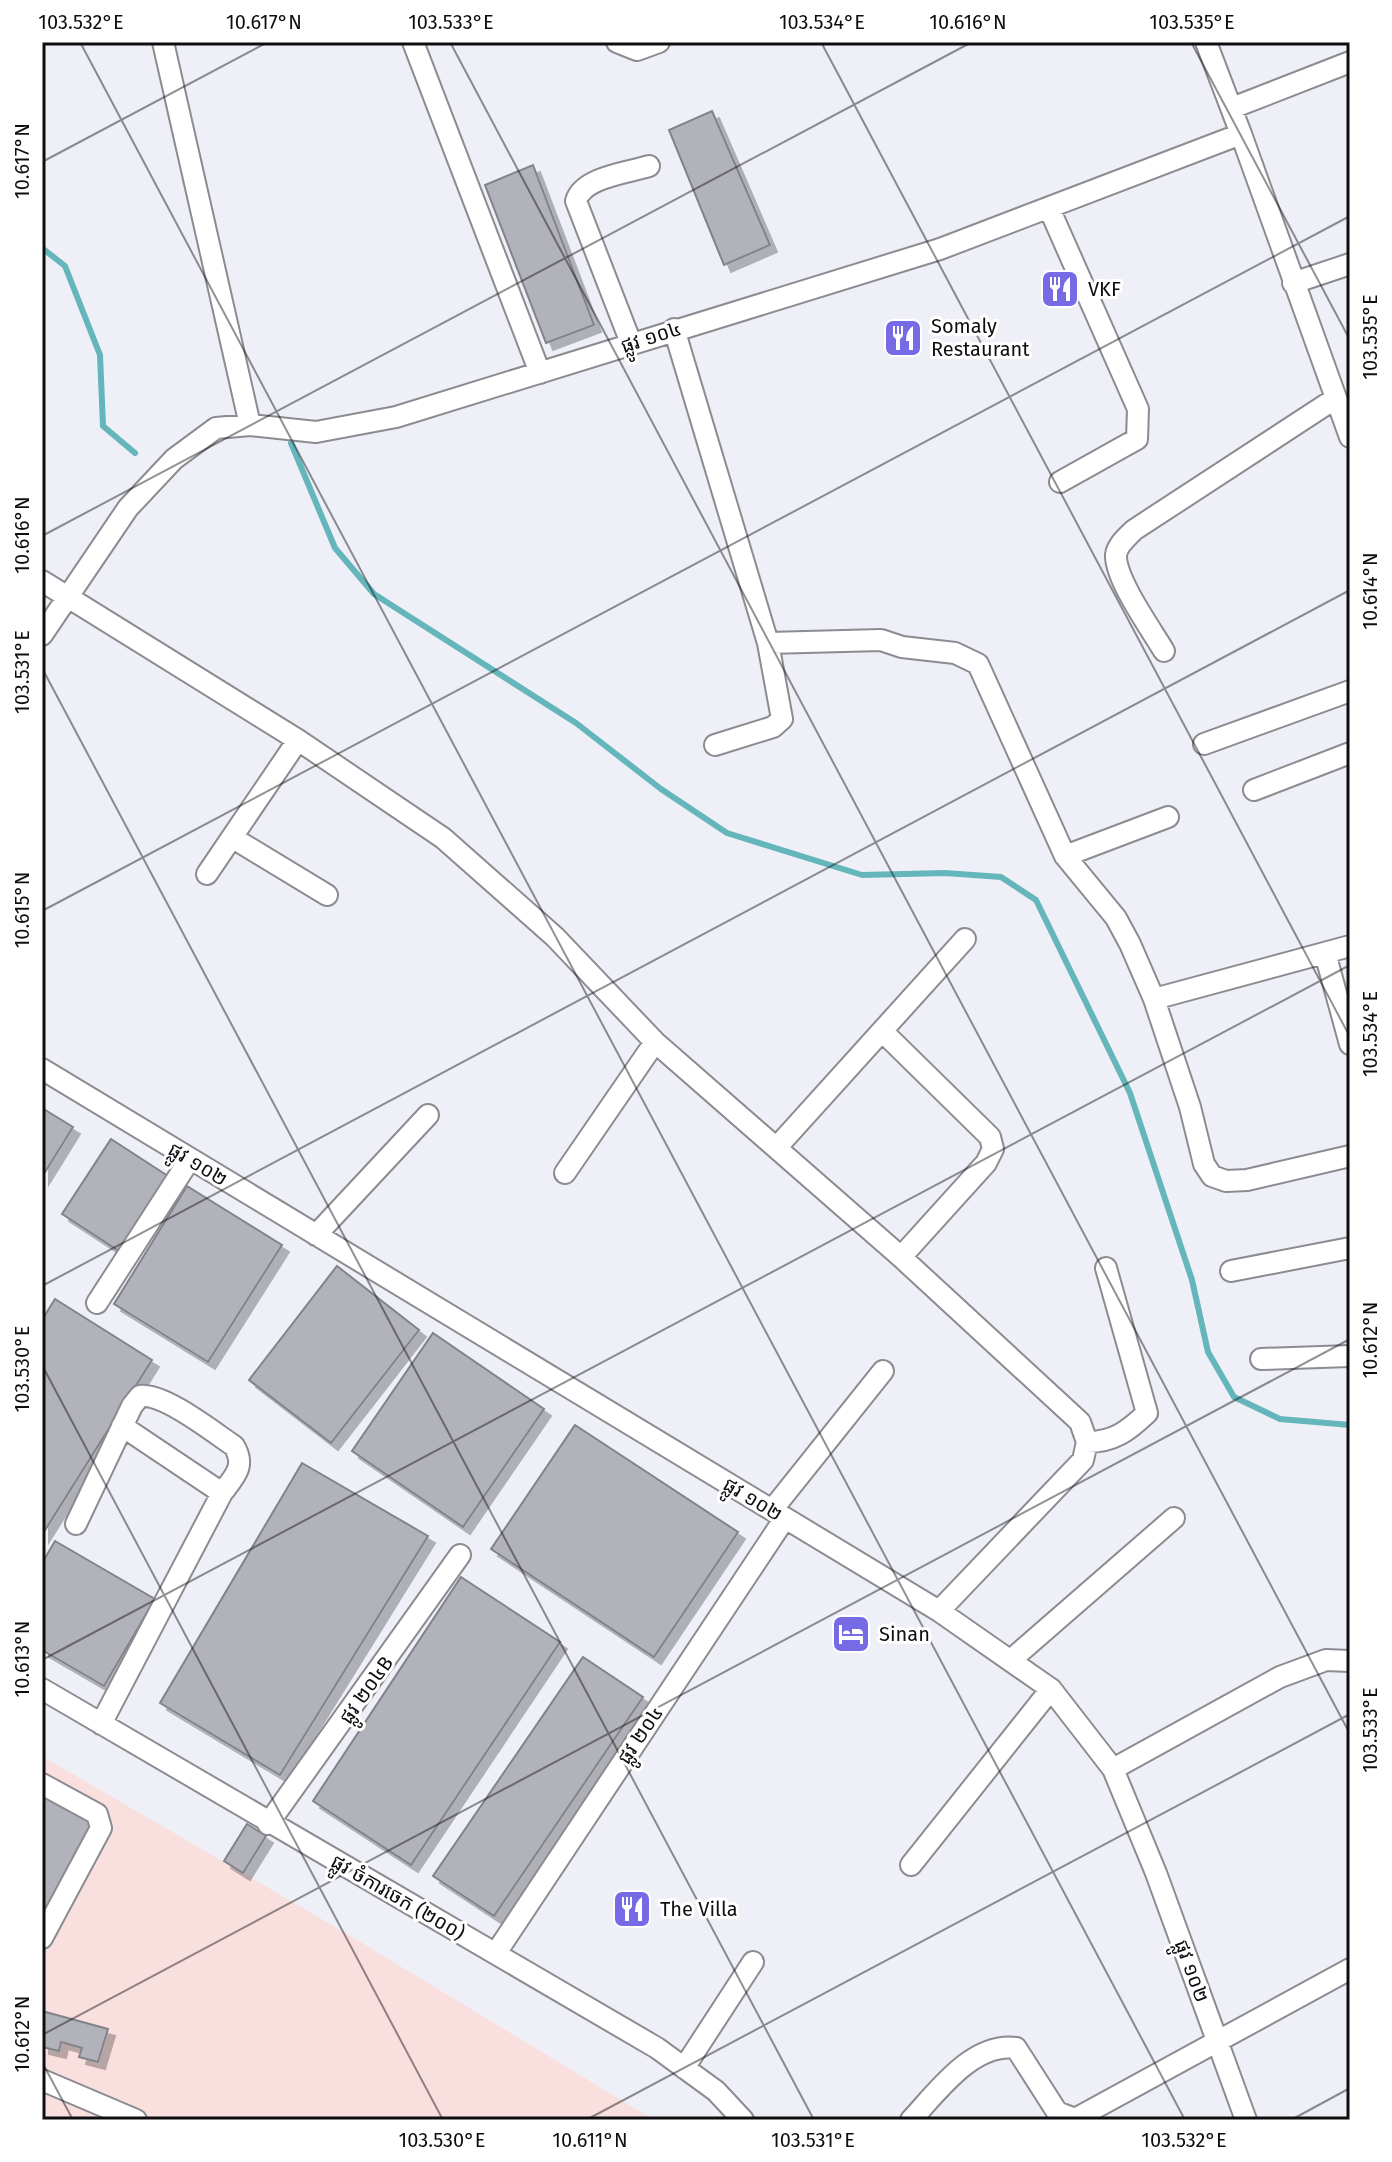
<svg xmlns="http://www.w3.org/2000/svg" width="1392" height="2162" viewBox="0 0 1392 2162" font-family="'Fira Sans','Noto Sans Khmer',sans-serif">
	<style>
		.medical { fill: #fadfdf }
		.lines { fill: none; stroke-linecap: round; stroke-linejoin: round }
		.stream { stroke: #65b6bb; stroke-width: 6 }
		.building { fill: #b2b3ba; stroke: #82838a; stroke-width: 2; filter: url(#shadow) }
		.minor-casing { stroke: #8b8b92; stroke-width: 24 }
		.minor { stroke: #fff; stroke-width: 20 }
		.ticks { fill: none; stroke: #0e0e11; stroke-width: 2; stroke-opacity: 0.45 }
		.labels { text-anchor: middle; dominant-baseline: central; stroke-width: 6; stroke-linejoin: round; paint-order: stroke }
		.poi-label { font-size: 20px; fill: #0e0e11; stroke: #fff; text-anchor: start }
		.street-label { font-size: 20px; fill: #0e0e11; stroke: #fff }
		.neatline { fill: none; stroke: #0e0e11; stroke-width: 3 }
		.ticks-label { font-size: 20px; text-anchor: middle; fill: #0e0e11 }
	</style>
	<defs>
		<filter id="shadow"><feDropShadow dx="7" dy="7" stdDeviation="0" flood-color="#0004"/></filter>
	</defs>
	<rect width="100%" height="100%" fill="#efeff8"/>
	<path class="medical" d="M42,1756L349,1935L654,2120H42Z"/>
	<g class="lines">
		<path class="stream" d="M42,248L65,266L100,355L103,426L135,453
			M291,443L335,548L374,594L576,723L661,789L727,833L862,875L945,873L1001,877L1036,900L1130,1093L1192,1280L1208,1352L1234,1397L1280,1419L1350,1425"/>
	</g>
	<path class="building" d="M712,111L770,245L724,265L669,130Z
		M533,165L594,325L546,343L485,185Z
		M42,1108L73,1127L42,1177Z
		M111,1139L171,1178L122,1253L62,1214Z
		M187,1186L282,1245L208,1362L114,1304Z
		M337,1266L419,1330L331,1443L249,1380Z
		M55,1299L152,1360L42,1535V1320Z
		M433,1333L544,1409L463,1527L352,1451Z
		M575,1425L738,1532L654,1657L491,1549Z
		M302,1463L428,1536L280,1775L160,1703Z
		M55,1541L155,1599L104,1686L42,1650V1563Z
		M461,1577L560,1642L411,1865L313,1801Z
		M583,1657L643,1697L494,1916L433,1876Z
		M42,1794L95,1818L42,1920Z
		M247,1824L266,1836L243,1873L224,1861Z
		M42,2011L108,2029L98,2062L79,2057L82,2048L61,2042L59,2051L42,2047Z"/>
	<g class="lines">
		<defs>
			<path id="minor" d="M163,42L250,425
				M413,42L540,373
				M617,42L637,50L659,42
				M1232,108L1350,62
				M1241,134L1350,437
				M1049,208L1138,409L1137,439L1060,482
				M1293,283L1350,264
				M674,329L768,643L881,640L902,647L955,653L978,664L1065,856L1116,918L1130,944L1154,999L1190,1107L1204,1164L1212,1176L1226,1181L1247,1180L1350,1156
				M631,343L576,201C583,177 627,173 649,166
				M42,581L298,740L443,838L555,937L655,1042L901,1257L1080,1422L1087,1442L1083,1460L939,1611
				M42,635L128,508L174,459L216,428L250,425L316,432L396,417L940,249L1241,134L1206,42
				M1164,651C1151,629 1115,579 1116,555C1117,545 1127,537 1134,530L1336,398
				M1204,744L1350,691
				M715,745L773,727L782,719L768,643
				M1254,790L1350,753
				M233,838L327,895
				M1065,856L1168,817
				M207,874L298,740
				M1325,953L1350,1044
				M1154,999L1350,946
				M882,1031L990,1137L993,1149L986,1163L901,1257
				M42,1069L939,1611L1051,1689L1113,1769L1156,1873L1246,2120
				M777,1147L965,939
				M565,1173L655,1042
				M316,1235L428,1115
				M1231,1271L1350,1248
				M97,1303L190,1159
				M1261,1359L1350,1356
				M1087,1442C1114,1442 1128,1431 1147,1413L1106,1268
				M772,1510L883,1371
				M76,1524L132,1406L140,1396C164,1393 213,1432 234,1446C246,1466 235,1476 222,1493
				M1012,1659L1174,1518
				M42,1689L657,2048L716,2091L743,2120
				M101,1724L222,1493L122,1426
				M1113,1769L1280,1677L1326,1660L1350,1661
				M42,1784L97,1814L101,1828L42,1938
				M268,1824L460,1555
				M911,1865L1051,1689
				M496,1953L785,1518
				M684,2068L753,1962
				M42,2080L136,2120
				M911,2120C938,2091 973,2042 1016,2048L1057,2112L1075,2119L1350,1969"/>
		</defs>
		<use href="#minor" class="minor-casing"/>
		<use href="#minor" class="minor"/>
	</g>
	<path class="ticks" d="M80,42L1185,2120M450,42L1350,1734M821,42L1350,1037M1191,42L1350,340M42,162L268,42M42,536L972,42M42,668L814,2120M42,911L1350,216M42,1286L1350,590M42,1365L443,2120M42,1660L1350,965M42,2035L1350,1339M42,2062L73,2120M586,2120L1350,1714M1291,2120L1350,2088"/>
	<defs>
		<symbol id="restaurant-square" viewBox="-11 -11 22 22"><rect x="-9" y="-9" width="18" height="18" rx="4" fill="#766ae5" stroke="#fff"/><path d="M-5-6h1v4h1v-4h1v4h1v-4h1v5L-1.5 .5V6h-2V.5L-5-1ZM5-6V6H3V1.5H1.5Q1.5-4 5-6Z" fill="#fff"/></symbol>
		<symbol id="hotel-square" viewBox="-11 -11 22 22"><rect x="-9" y="-9" width="18" height="18" rx="4" fill="#766ae5" stroke="#fff"/><path d="M-6-4.5h1.5V1H6V5H4.5V3h-9V5H-6ZM-4 0a1.8 1.8 0 1 1 3.6 0ZM.5 0V-2.5h3Q6-2.5 6 0Z" fill="#fff"/></symbol>
	</defs>
	<g fill-rule="evenodd">
		<use href="#restaurant-square" x="1038" y="267" width="44" height="44"/>
		<use href="#restaurant-square" x="881" y="316" width="44" height="44"/>
		<use href="#hotel-square" x="829" y="1612" width="44" height="44"/>
		<use href="#restaurant-square" x="610" y="1887" width="44" height="44"/>
	</g>
	<g class="labels">
		<g class="poi-label">
			<text x="1088" y="289">VKF</text>
			<text x="931" y="326">Somaly<tspan x="931" dy="23">Restaurant</tspan></text>
			<text x="879" y="1634">Sinan</text>
			<text x="660" y="1909">The Villa</text>
		</g>
		<g class="street-label">
			<text transform="translate(651 337) rotate(-18)">ផ្លូវ ១០៤</text>
			<text transform="translate(198 1164) rotate(31)">ផ្លូវ ១០២</text>
			<text transform="translate(753 1499) rotate(31)">ផ្លូវ ១០២</text>
			<text transform="translate(366 1690) rotate(-55)">ផ្លូវ ២០៤B</text>
			<text transform="translate(640 1735) rotate(-56)">ផ្លូវ ២០៤</text>
			<text transform="translate(398 1897) rotate(30)">ផ្លូវ ចំការចេក (២០០)</text>
			<text transform="translate(1192 1971) rotate(70)">ផ្លូវ ១០២</text>
		</g>
	</g>
	<rect width="1392" height="2162" fill="none" stroke="#ffffff" stroke-width="88"/>
	<rect x="44" y="44" width="1304" height="2074" class="neatline"/>
	<g class="ticks-label">
		<text x="81" y="29">103.532°E</text>
		<text x="264" y="29">10.617°N</text>
		<text x="451" y="29">103.533°E</text>
		<text x="822" y="29">103.534°E</text>
		<text x="968" y="29">10.616°N</text>
		<text x="1192" y="29">103.535°E</text>
		<text transform="translate(22 161) rotate(-90)" y="7">10.617°N</text>
		<text transform="translate(1370 337) rotate(-90)" y="7">103.535°E</text>
		<text transform="translate(22 535) rotate(-90)" y="7">10.616°N</text>
		<text transform="translate(1370 591) rotate(-90)" y="7">10.614°N</text>
		<text transform="translate(22 672) rotate(-90)" y="7">103.531°E</text>
		<text transform="translate(22 910) rotate(-90)" y="7">10.615°N</text>
		<text transform="translate(1370 1034) rotate(-90)" y="7">103.534°E</text>
		<text transform="translate(1370 1340) rotate(-90)" y="7">10.612°N</text>
		<text transform="translate(22 1369) rotate(-90)" y="7">103.530°E</text>
		<text transform="translate(22 1659) rotate(-90)" y="7">10.613°N</text>
		<text transform="translate(1370 1730) rotate(-90)" y="7">103.533°E</text>
		<text transform="translate(22 2034) rotate(-90)" y="7">10.612°N</text>
		<text x="442" y="2147">103.530°E</text>
		<text x="590" y="2147">10.611°N</text>
		<text x="813" y="2147">103.531°E</text>
		<text x="1184" y="2147">103.532°E</text>
	</g>
</svg>
